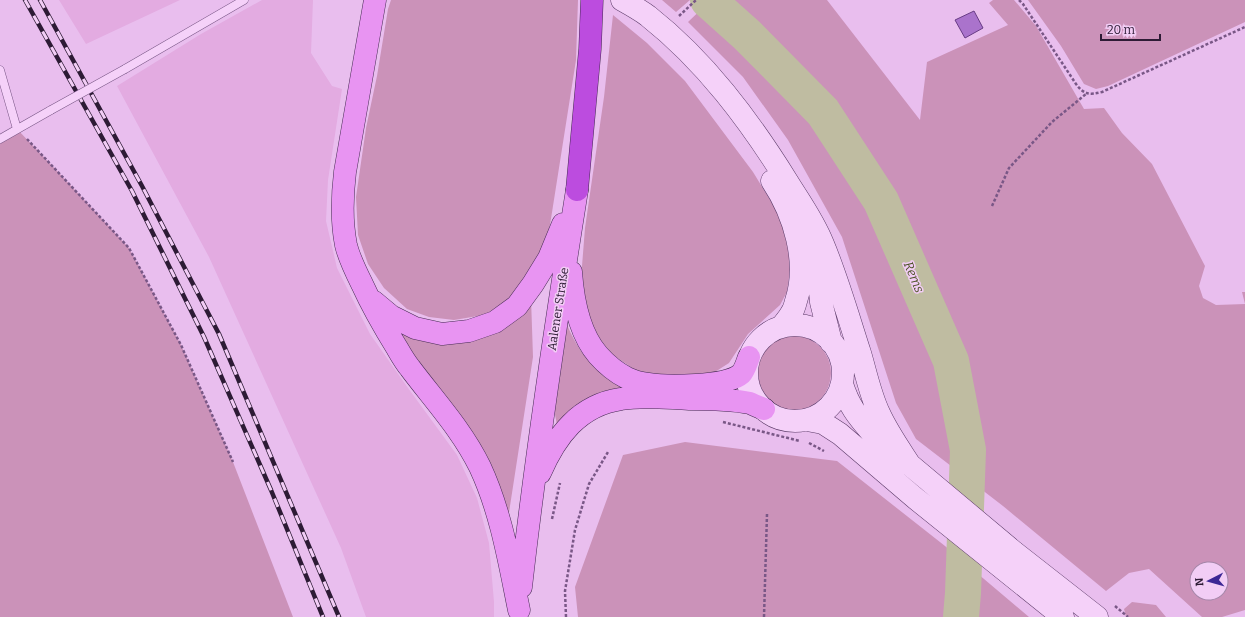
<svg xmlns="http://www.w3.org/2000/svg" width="1245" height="617" viewBox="0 0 1245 617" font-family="Bitter,serif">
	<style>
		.farmland { fill: #e3abe1 }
		.green { fill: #cb92b9; fill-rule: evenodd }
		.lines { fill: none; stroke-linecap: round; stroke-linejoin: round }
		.river { stroke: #bfbca1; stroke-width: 36 }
		.building { fill: #aa73cc; stroke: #683c85 }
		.lane-casing { stroke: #795786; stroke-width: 9 }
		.secondary-casing { stroke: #5a3a67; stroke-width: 23 }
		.primary-casing { stroke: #462b53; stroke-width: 23 }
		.highway-casing { stroke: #462b53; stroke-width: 23 }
		.path { stroke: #795786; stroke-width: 2.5; stroke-dasharray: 3 2; stroke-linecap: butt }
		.lane { stroke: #f5d1f9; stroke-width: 8 }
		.secondary { stroke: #f5d1f9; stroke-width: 22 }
		.primary { stroke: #e894f2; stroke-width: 22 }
		.highway { stroke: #bc4cdf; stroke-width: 22 }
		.rail-casing { stroke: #2d1b35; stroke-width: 4.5 }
		.rail { stroke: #f2cdf5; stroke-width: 3; stroke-dasharray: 9; stroke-linecap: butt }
		.lane-bridge-casing { stroke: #795786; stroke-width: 9; stroke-linecap: butt }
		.lane-bridge { stroke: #f5d1f9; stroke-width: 8 }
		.labels { text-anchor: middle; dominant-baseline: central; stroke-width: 3; stroke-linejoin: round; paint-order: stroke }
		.street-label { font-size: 12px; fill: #2d1b35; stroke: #f2cdf5 }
		.water-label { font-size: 13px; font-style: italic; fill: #4f552a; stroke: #f2cdf5 }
	</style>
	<rect width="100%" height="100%" fill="#e9beee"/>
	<path class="farmland" d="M59,0H180L86,44Z
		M262,0H313L311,53L332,86L342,89L328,180L326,221L337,268L370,334L408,388L457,455L477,498L489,543L494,602V617H366L341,548L209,257L117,86L201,34Z"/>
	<path class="green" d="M391,0H578L576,60L550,225L541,255L507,303L484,315L454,320L429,317L407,309L384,288L368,264L358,235L356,197L366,128L377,76L388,9Z
		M662,0H690L676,12Z
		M711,0H827L920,120L927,62L1008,25L989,3L993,0H1014L1036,26L1084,109L1104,108L1122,133L1152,164L1205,266L1199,286L1203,298L1216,305L1245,304L1242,292H1245V610L1222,617H1202L1149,569L1129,573L1106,591L1003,506L916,439L896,403L842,237L788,140L743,77L688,22ZM1197,569H1221V593H1197Z
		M1028,0H1245V22L1108,86L1096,89L1084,84L1061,46Z
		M613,15L647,43L685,81L753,172L778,213L788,243L790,270L787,292L780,305L748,334L729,363L707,377L673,381L638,372L613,355L597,336L586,312L581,279L585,228L604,97Z
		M17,129L59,173L129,248L181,345L233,462L293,617H0V139Z
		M531,298L533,357L508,519L438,390L391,324L442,338Z
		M565,320C572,337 580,353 594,366C602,374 613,380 622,387L596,395L557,425L552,399Z
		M757 373a37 37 0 1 1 74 0a37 37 0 1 1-74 0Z
		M685,442L837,461L945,546L1029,617H578L575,587L623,455Z
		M1132,602L1156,605L1166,617H1126L1124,609Z"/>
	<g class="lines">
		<path class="river" d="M708,0L747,35L823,112L881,201L951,361L968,450L963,593L961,617"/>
	</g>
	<path class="building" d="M974,11L983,28L965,38L955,20Z"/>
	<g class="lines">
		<defs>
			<path id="lane" d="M125,69L244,0
				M0,70L17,129
				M0,139L51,110"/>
			<path id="secondary" d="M622,0C631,5 640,10 648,16C705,61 749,120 787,181C800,202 814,221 823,244C838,280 848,316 860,353C866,373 870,394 879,413C887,431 899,448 910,465
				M772,181C794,214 809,262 796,301C795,305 794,309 792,312C789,318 785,322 781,327
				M810,240L819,282L821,302L831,342
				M747 373a48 48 0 1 1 96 0a48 48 0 1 1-96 0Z
				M842,384C849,406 857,416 872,433L1014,552L1097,617
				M807,420L823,423L840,434L915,498L1063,617"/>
			<path id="primary" d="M375,0L345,172C342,197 341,220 346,245C349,258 356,272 362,284C372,306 384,327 397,348C401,355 405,362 410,368C434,400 462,430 480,467C501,512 509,561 519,610
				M571,272C573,300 579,333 598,355C606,364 617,373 627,378C633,381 641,383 648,384C667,387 726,387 741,374C745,370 747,362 749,357
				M373,301L391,316L415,328L442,334L469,331L495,322L517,306L533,284L549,258L563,224
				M540,473C556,436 579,405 621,399C643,395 666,398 689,399C709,399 730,399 750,403C754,405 759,407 764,409
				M521,587C536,454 556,322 577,190"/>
			<path id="highway" d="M577,190L590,49L592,0"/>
		</defs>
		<use href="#lane" class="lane-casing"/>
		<use href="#secondary" class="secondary-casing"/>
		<use href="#primary" class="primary-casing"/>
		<use href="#highway" class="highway-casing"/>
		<path class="path" d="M1019,0L1023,4L1076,84C1084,95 1090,95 1102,92L1245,27
			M679,16L696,0
			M27,139L129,248L181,345L233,462
			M992,206L1009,168L1052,122L1086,94
			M723,422L800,441
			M809,443L824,451
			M552,519L560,483
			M1115,606L1128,617
			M566,617L565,591L575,530L589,484L608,452
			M764,617L767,514"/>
		<use href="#lane" class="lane"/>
		<use href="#secondary" class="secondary"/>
		<use href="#primary" class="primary"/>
		<use href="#highway" class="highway"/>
		<defs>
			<path id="rail" d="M25,0L132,191L204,337L271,490L323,617
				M40,0L142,186L219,334L339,617"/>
		</defs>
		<use href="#rail" class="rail-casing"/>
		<use href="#rail" class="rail"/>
		<defs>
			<path id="lane-bridge" d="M51,110L125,69"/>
		</defs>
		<use href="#lane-bridge" class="lane-bridge-casing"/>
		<use href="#lane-bridge" class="lane-bridge"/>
	</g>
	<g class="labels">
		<g class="street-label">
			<text transform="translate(558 309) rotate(-81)">Aalener Straße</text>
		</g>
		<g class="water-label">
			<text transform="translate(914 277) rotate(67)">Rems</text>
		</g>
	</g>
	<g transform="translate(1209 581) rotate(264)"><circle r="19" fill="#f2cdf5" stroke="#a386a8"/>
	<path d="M0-3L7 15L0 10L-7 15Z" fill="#3c2795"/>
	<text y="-6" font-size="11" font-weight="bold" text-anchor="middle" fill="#2d1b35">N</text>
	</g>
	<path d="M1101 34v6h59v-6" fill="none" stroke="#2d1b35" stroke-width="2"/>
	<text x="1107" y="34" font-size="12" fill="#2d1b35" stroke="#f2cdf5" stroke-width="3" paint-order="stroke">20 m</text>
</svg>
